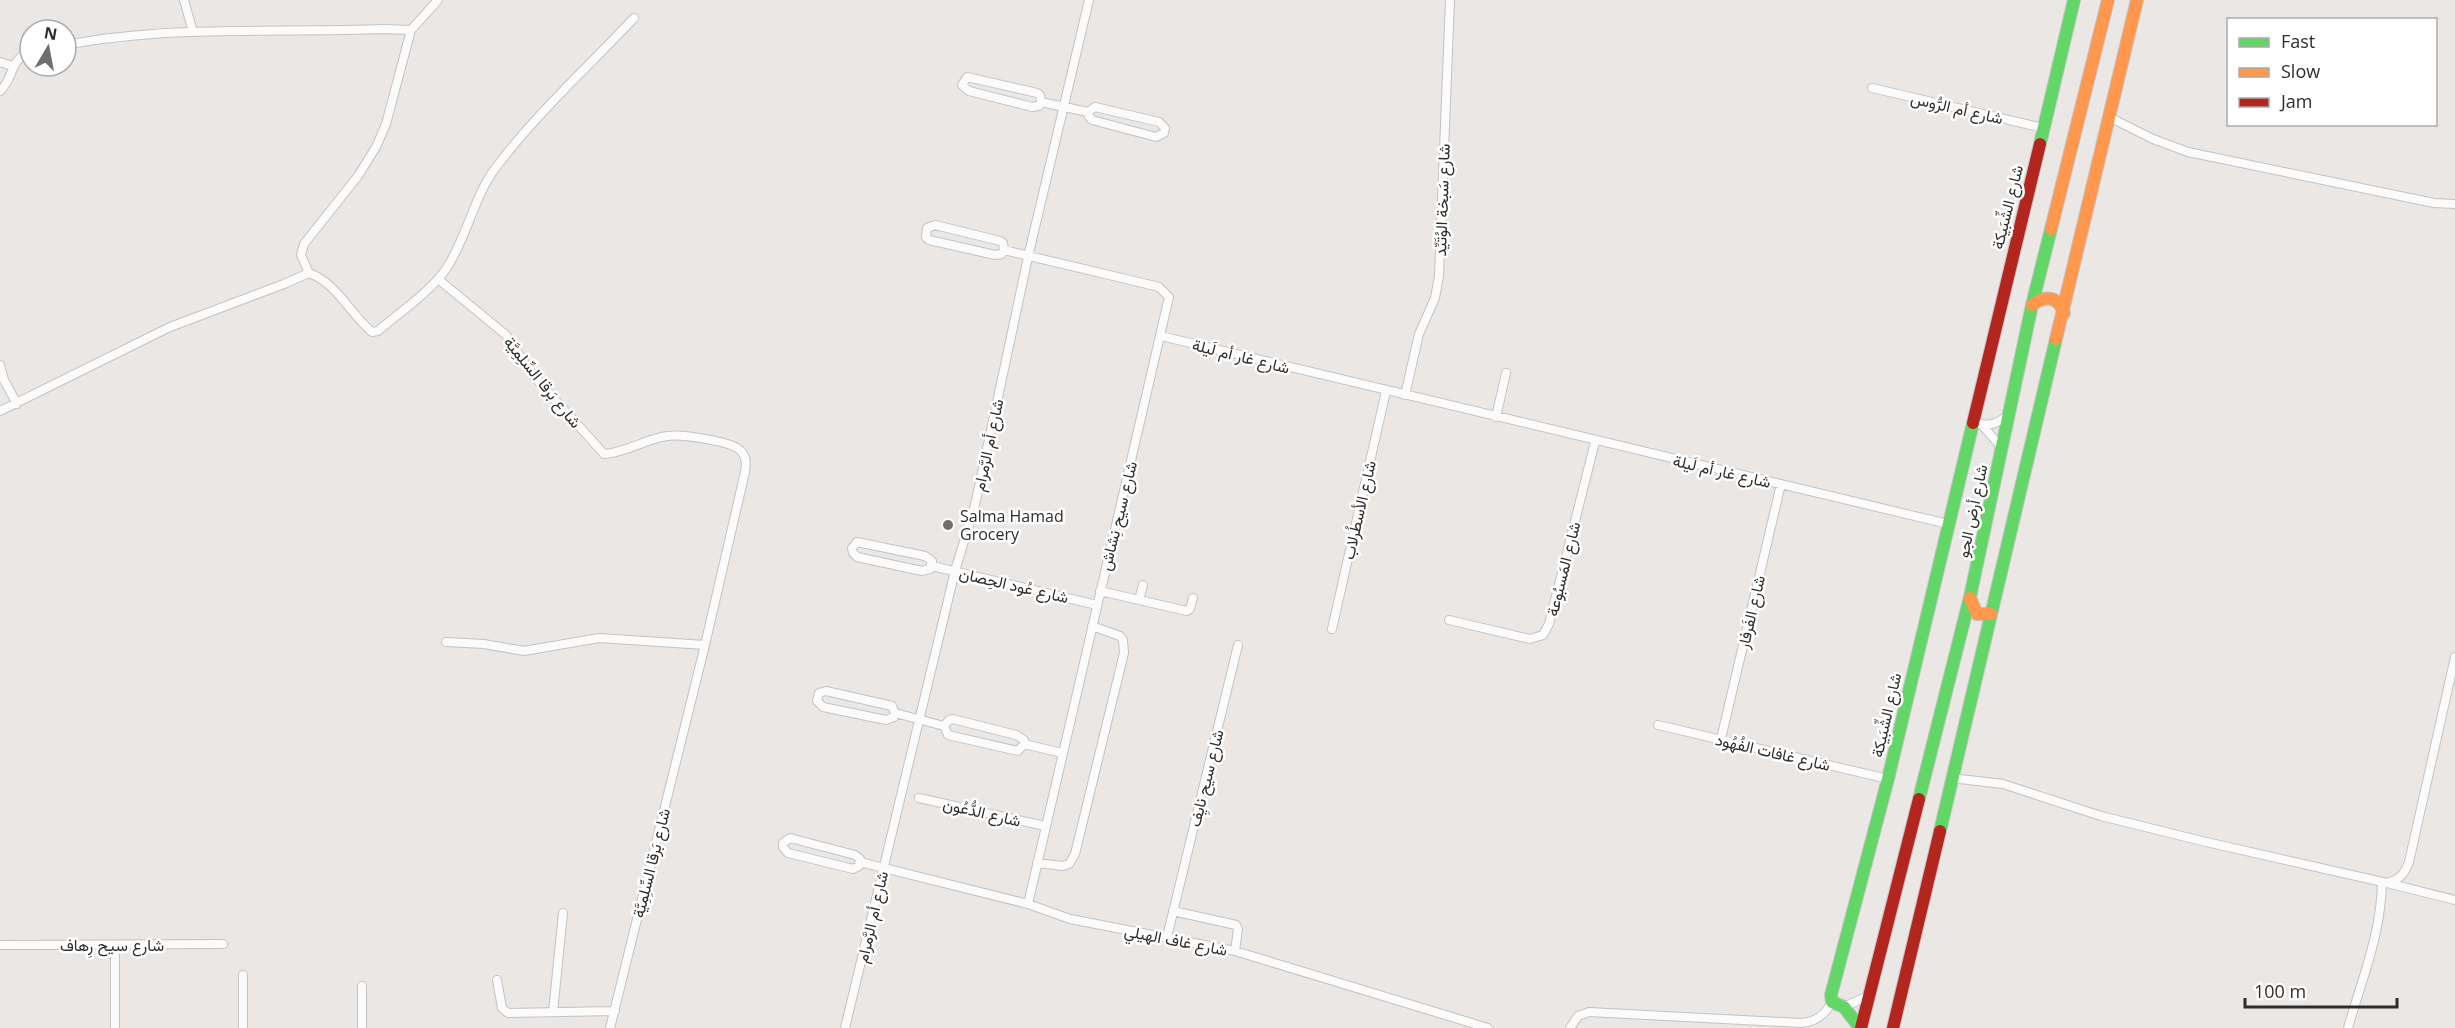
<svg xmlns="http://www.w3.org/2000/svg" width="2455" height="1028" viewBox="0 0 2455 1028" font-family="'Open Sans',Vazirmatn,sans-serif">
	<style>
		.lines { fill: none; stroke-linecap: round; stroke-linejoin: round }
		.street-casing { stroke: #c4c3c4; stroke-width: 10 }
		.fast-casing { stroke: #c4c3c4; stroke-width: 14 }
		.slow-casing { stroke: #c4c3c4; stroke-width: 14 }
		.jam-casing { stroke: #c4c3c4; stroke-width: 14 }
		.street { stroke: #fcfbfb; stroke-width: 8 }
		.fast { stroke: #63d668; stroke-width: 12 }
		.slow { stroke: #ff974d; stroke-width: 12 }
		.jam { stroke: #b3261e; stroke-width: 12 }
		.poi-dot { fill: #6f6e6d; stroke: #fff; stroke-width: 2 }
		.labels { text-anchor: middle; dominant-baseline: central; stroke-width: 5; stroke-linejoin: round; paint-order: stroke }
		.street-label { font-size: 16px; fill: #2d2d2d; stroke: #fff }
		.poi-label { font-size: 16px; fill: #2d2d2d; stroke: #fff; text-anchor: start }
	</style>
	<rect width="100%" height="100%" fill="#eae7e4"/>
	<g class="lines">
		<defs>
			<path id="street" d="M184,0L193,32
				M411,30L386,124L376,147L358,176L304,244L301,255L309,273C337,283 350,314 372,332L378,331C399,313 431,291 446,269C467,238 474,195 497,166C538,112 588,67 634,18
				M66,45C171,25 278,33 384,29L411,30L438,0
				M0,62L13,66
				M967,77L1037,93L1040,95L1041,102L1039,106L1032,107L969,91L962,85Z
				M1872,88L2043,128
				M0,91C14,79 10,58 30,52
				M1041,102L1088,112
				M1095,107L1159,122L1165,128L1164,133L1156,137L1092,120L1088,115V112Z
				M2109,117L2153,139L2188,152L2434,203L2455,204
				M935,225L1000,241L1003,243L1004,250L1002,254L995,255L929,240L926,237L927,228Z
				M1004,250L1151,285L1159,287L1169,297L1028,904
				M438,279L506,335L532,374L604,454C626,453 645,439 667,436C681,434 730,441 740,450C747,456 746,464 745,472L705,645L610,1028
				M1161,336L1948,524
				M0,365L4,380L17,404
				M1405,395L1419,334L1435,298L1439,276L1450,0
				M0,411L170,327L284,284L309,273
				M1496,417L1506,373
				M1972,422C1986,427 1996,425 2008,415
				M1982,425L2002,448
				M857,542L925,556L932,561L930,569L922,571L857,557L853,553L852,548Z
				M932,566L1097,605
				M1100,591L1187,611L1190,609L1193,598
				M1139,600L1143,585
				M1449,620L1530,639L1543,635L1549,624L1595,442
				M1332,629L1386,391
				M446,642L484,644L524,651L599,638L705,645
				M826,691L892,706L895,713L894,717L886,720L823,707L817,701L819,693Z
				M895,713L944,726
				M953,719L1016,735L1024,740V744L1018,751L948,735L944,726L949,720Z
				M1658,725L1888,779
				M1721,739L1781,484
				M1024,744L1062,753
				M1951,778L2003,784L2101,816L2202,841L2387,883C2400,879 2404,875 2409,862L2455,657
				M919,798L1045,826
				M790,838L855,855L860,859L859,866L853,869L788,853L783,847V843Z
				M860,862L1028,904L1070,919L1235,951L1488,1028
				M1037,863L1063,866L1069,864L1075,854L1124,653L1123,640L1120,636L1092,626
				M2387,883L2455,900
				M1173,911L1236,925L1238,929L1235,951
				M1167,937L1238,645
				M0,945L223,944
				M115,945V1028
				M243,975V1028
				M497,980L502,1008L508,1013L615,1011
				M362,986V1028
				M1844,1007L1868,996
				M553,1012L563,913
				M845,1028L955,571L975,505L1028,257L1089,0
				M1570,1028L1578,1016L1589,1012L1801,1023C1816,1022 1825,1015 1832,1002
				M2348,1028C2362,979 2381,934 2382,883"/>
			<path id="fast" d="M2040,144L2074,0
				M1919,799L1970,597L2032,305L2051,229
				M1940,831L2056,339
				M1860,1028L1844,1007L1832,1002L1831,995L1888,779L1973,423"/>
			<path id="slow" d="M2051,229L2108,0
				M2032,305C2046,295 2058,296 2064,313
				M2056,339L2137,0
				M1970,598L1977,614H1991"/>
			<path id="jam" d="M1973,423L2040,144
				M1861,1028L1919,799
				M1893,1028L1940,831"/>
		</defs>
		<use href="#street" class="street-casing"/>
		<use href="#fast" class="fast-casing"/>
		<use href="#slow" class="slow-casing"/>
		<use href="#jam" class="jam-casing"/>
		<use href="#street" class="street"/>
		<use href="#fast" class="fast"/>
		<use href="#slow" class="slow"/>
		<use href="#jam" class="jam"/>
	</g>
	<circle class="poi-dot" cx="948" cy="525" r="6"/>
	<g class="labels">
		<g class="street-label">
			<text transform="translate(1957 108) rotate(13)">شارع أم الرُّوس</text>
			<text transform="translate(1442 200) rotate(-88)">شارع سَبخة الوُتَيِّد</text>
			<text transform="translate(2007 207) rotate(-76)">شارع الشِّبَيكة</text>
			<text transform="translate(1241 356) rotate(14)">شارع غار أم لَيلة</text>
			<text transform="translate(543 382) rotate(51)">شارع بَرقا السِّلِمِيَّة</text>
			<text transform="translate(988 445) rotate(-78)">شارع أم الرَّمرام</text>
			<text transform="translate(1722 471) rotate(13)">شارع غار أم لَيلة</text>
			<text transform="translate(1359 510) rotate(-77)">شارع الأسطُرلاب</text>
			<text transform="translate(1972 511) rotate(-78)">شارع أرض الجو</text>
			<text transform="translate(1118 516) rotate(-76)">شارع سيح نِشاش</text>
			<text transform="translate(1563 569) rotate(-76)">شارع المَسبُوعة</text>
			<text transform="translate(1014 585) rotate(13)">شارع عُود الحِصان</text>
			<text transform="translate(1751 612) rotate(-77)">شارع الفَرفار</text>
			<text transform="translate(1886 715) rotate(-77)">شارع الشِّبَيكة</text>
			<text transform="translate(1773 752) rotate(13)">شارع غافات الفُهُود</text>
			<text transform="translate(1206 778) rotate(-76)">شارع سيح نايِف</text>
			<text transform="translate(982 812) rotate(13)">شارع الدُّعُون</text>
			<text transform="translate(651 863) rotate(-76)">شارع بَرقا السِّلِمِيَّة</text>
			<text transform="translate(872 917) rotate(-77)">شارع أم الرَّمرام</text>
			<text transform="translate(1176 940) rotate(11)">شارع غاف الهيلي</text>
			<text x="112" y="945">شارع سيح رِهاف</text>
		</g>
		<g class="poi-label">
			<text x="960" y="516">Salma Hamad<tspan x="960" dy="18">Grocery</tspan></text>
		</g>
	</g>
	<rect x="2227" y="18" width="210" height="108" fill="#ffffff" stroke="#ababab" stroke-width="1.5"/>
	<rect x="2239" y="38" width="30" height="9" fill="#63d668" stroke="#ababab" stroke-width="1.5"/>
	<text x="2281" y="48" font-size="18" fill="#2d2d2d">Fast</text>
	<rect x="2239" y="68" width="30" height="9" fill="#ff974d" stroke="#ababab" stroke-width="1.5"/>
	<text x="2281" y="78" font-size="18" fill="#2d2d2d">Slow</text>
	<rect x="2239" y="98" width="30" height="9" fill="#b3261e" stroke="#ababab" stroke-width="1.5"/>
	<text x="2281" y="108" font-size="18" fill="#2d2d2d">Jam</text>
	<g transform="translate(48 48) rotate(10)"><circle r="28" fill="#ffffff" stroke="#ababab" stroke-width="1.5"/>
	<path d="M0-4.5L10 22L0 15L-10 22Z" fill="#6f6e6d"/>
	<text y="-9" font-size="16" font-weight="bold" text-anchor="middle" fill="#2d2d2d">N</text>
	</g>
	<path d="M2245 998v9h152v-9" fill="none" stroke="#2d2d2d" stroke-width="3"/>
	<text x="2254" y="998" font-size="18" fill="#2d2d2d" stroke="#ffffff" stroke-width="4.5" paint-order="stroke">100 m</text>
</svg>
